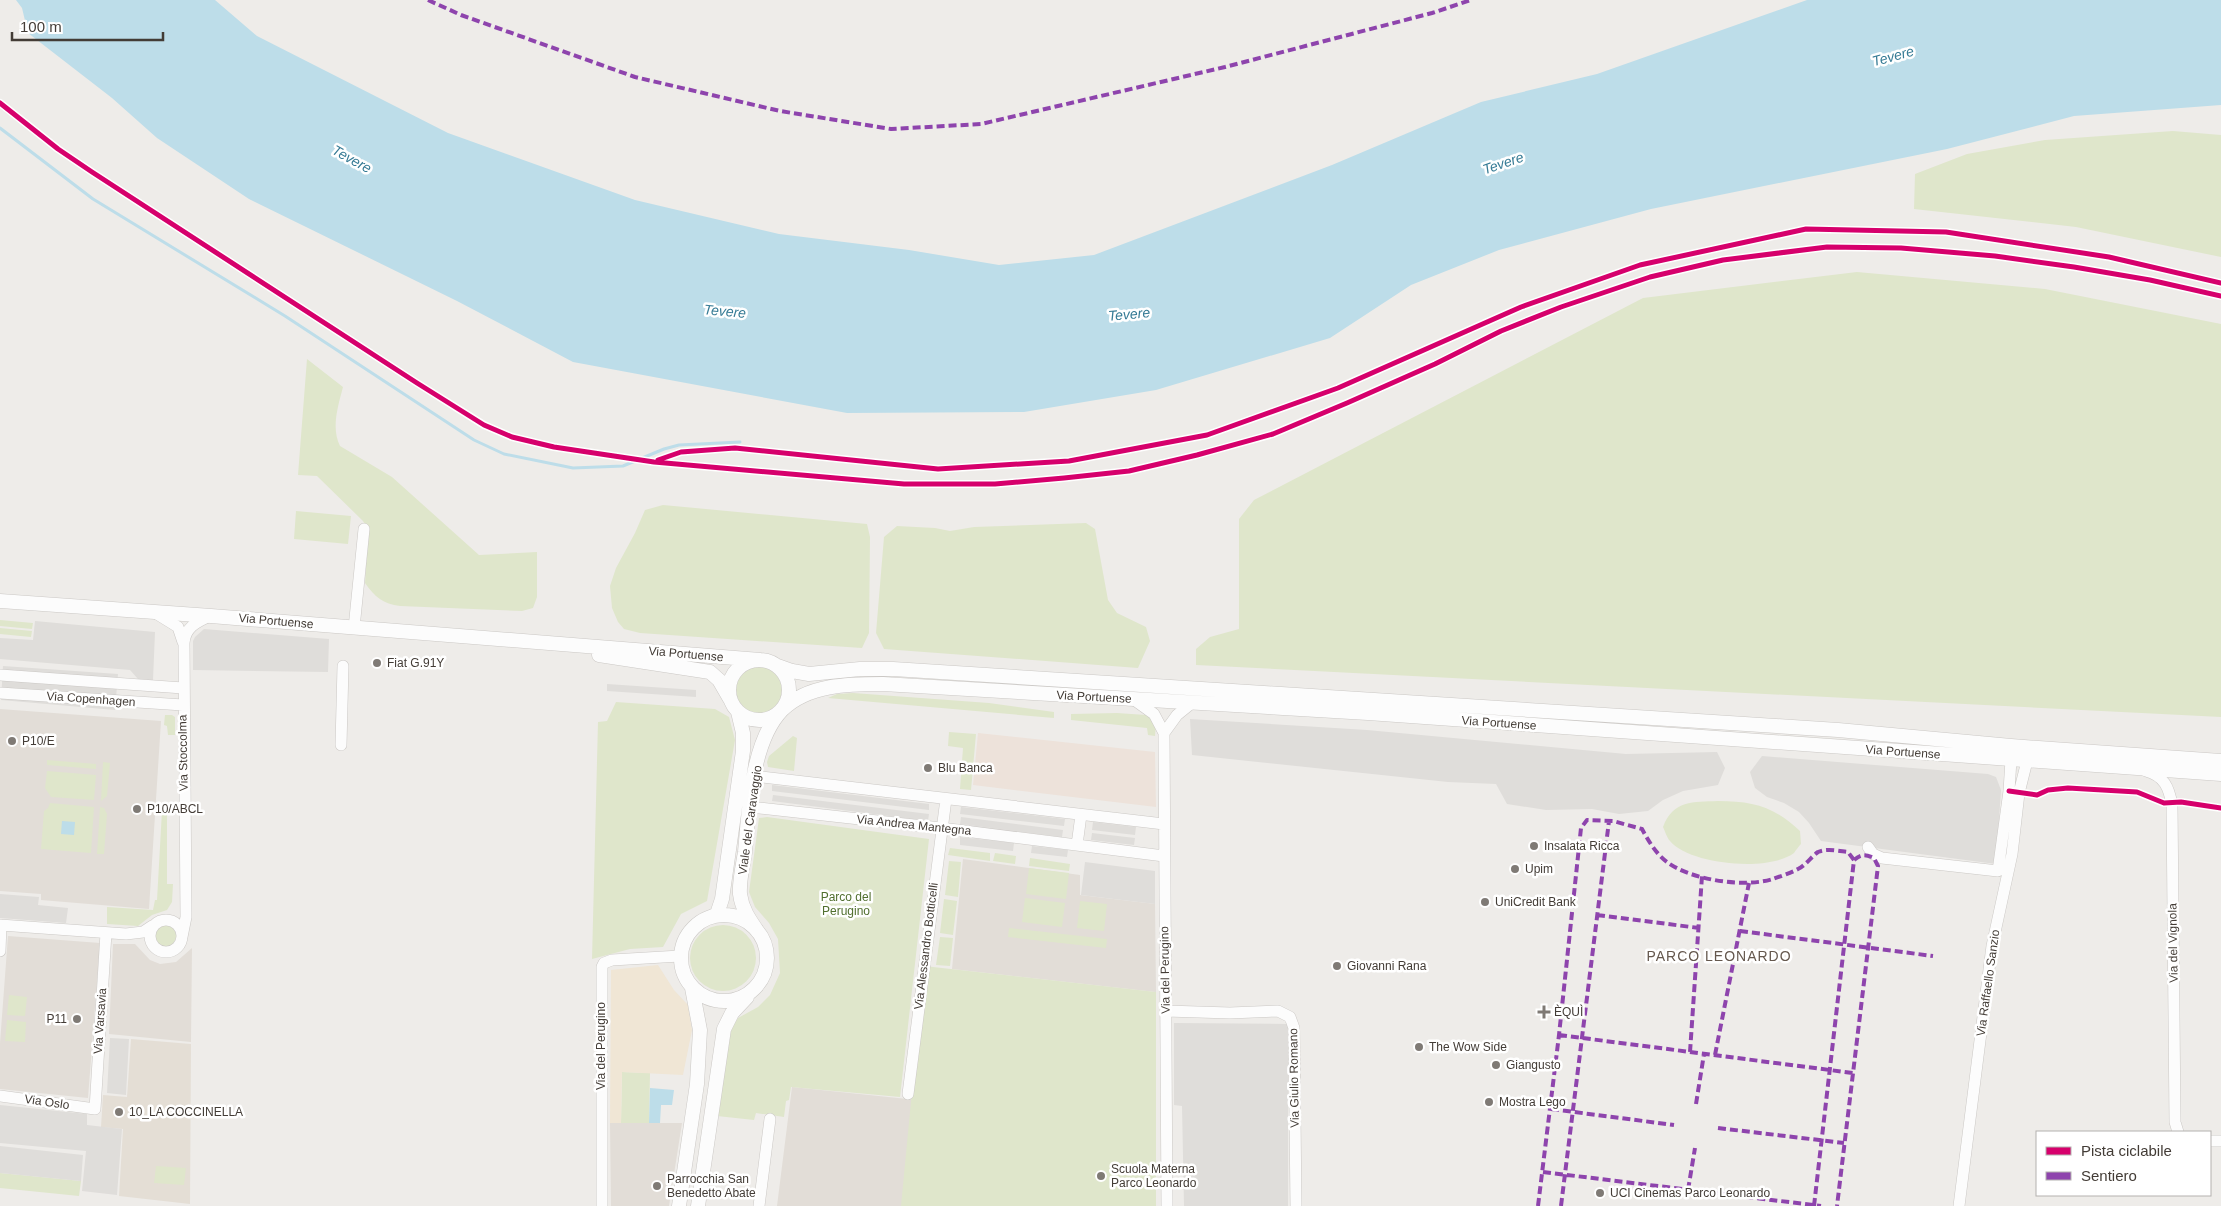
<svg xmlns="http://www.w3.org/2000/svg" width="2221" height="1206" viewBox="0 0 2221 1206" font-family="Helvetica,sans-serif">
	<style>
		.residential { fill: #e2ddd7 }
		.commercial { fill: #ede2da }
		.education { fill: #e4ded5 }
		.green { fill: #dfe6cb }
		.sand { fill: #f0e6d5 }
		.parking { fill: #dfddda }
		.water { fill: #bddde9 }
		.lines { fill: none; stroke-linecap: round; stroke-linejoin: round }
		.stream { stroke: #bddde9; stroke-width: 3 }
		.minor-casing { stroke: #cbc8c5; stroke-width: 12 }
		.tertiary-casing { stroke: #cbc8c5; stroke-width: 15 }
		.minor { stroke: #fcfcfc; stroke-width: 11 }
		.tertiary { stroke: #fcfcfc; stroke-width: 14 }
		.quiet { stroke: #8e44ad; stroke-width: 4; stroke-dasharray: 8 4; stroke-linecap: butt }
		.cycleway-casing { stroke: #fff; stroke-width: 8 }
		.cycleway { stroke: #d6006c; stroke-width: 5 }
		.poi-dot { fill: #7f7a75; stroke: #fff; stroke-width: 2 }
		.labels { text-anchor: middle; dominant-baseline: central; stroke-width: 5; stroke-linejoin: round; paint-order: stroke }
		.street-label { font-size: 12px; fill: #433c36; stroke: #fff }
		.poi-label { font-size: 12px; fill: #433c36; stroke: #fff; text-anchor: start }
		.park-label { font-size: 12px; fill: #516f2f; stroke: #fff }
		.water-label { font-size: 14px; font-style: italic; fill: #367b95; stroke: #fff }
		.neighbourhood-label { font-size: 14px; letter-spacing: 1px; fill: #65584e; stroke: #fff }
	</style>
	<rect width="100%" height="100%" fill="#eeece9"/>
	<path class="residential" d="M0,709L161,721L149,909L41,900V894L0,891Z
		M963,859L1080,875V895L1155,904L1156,992L952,969Z
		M8,936L100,943L88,1098L0,1089V1043Z
		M113,944H135L150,960L160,964L176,962L192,948L191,1042L109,1034Z
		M792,1087L917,1100L902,1206H777Z
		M610,1123H682L669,1206H611Z"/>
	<path class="commercial" d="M978,733L1155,752L1156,807L973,785Z"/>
	<path class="education" d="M131,1039L191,1044L190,1204L119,1196L123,1129L101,1127L103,1095L127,1097Z"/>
	<path class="green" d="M2173,131L2221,135V257L2076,227L1914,209L1915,174L1967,154L2045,140Z
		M1857,272L2045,289L2221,324V717L1196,665V649L1210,637L1239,629V519L1254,500L1643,298Z
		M307,359L343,387C338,406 331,428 340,446L392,477L479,555L537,552V597L533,608L522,611L400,606C383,604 375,597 365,583L368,530L363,521L317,476L298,475Z
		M663,505L867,524L870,537L869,633L862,648L640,633L624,629L618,622L612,608L610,586L616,568L635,533L645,510Z
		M296,511L351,516L348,544L294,539Z
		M1086,523L1095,529L1108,600L1117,613L1146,627L1150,641L1138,668L884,649L876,633L884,537L897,526L935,528L950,531L974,527Z
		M0,620L33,623L32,629L0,626Z
		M0,628L32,631L31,637L0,634Z
		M736 690a23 23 0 1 1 46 0a23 23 0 1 1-46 0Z
		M853,693L989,703L1054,712V718L828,698L837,694Z
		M616,702L715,709L729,717L735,740L707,901L681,914L663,947L630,949L592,959L598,722L607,721Z
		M1117,713L1146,715L1156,723L1155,736L1148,735L1147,728L1071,720V714Z
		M165,715H172L175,717V735H168L167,726L164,725Z
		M949,732L976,734L971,790L960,789L963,748L948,746Z
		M793,736L797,738L794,771L768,767L767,762L769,756Z
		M47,760L96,764V769L47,765Z
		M103,762L110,763L107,796L101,801Z
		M47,771L96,775L94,800L51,797L45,788Z
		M1718,801C1753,801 1775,807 1800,831L1801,844C1799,846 1796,850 1794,853C1769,872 1690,865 1670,841C1667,838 1665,831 1663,827C1673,800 1693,802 1718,801Z
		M50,803L94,807L91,853L41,849L44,811L48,808Z
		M100,807L104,808L107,814L104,854H97Z
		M162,811H167V884H173L172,902L167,910L152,915L138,926L107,924V907L153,910L155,900H157Z
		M767,817L929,839L900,1097L791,1087L789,1100L786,1101L784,1117L756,1113L754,1120L717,1116L730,1029L738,1018L758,1007L770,995L780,973L778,939L769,923L755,907L749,892L759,818Z
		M950,848L990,853V861L948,855Z
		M995,853L1016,856L1015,864L993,861Z
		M1030,858L1070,864L1069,871L1029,866Z
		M949,861L961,862L958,897L945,895Z
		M1029,868L1069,873L1066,899L1026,894Z
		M1025,898L1065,903L1062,927L1022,922Z
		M944,899L957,901L953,935L940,933Z
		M1080,901L1107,904L1104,931L1077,928Z
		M690 958a33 33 0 1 1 66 0a33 33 0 1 1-66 0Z
		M154 936a11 11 0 1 1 22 0a11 11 0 1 1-22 0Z
		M1009,928L1107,939L1106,948L1008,937Z
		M940,937L953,938L950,966L936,965Z
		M924,966L1156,992V1206H901Z
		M9,995L27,997L25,1016L7,1015Z
		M7,1020L26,1022L25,1042L5,1041Z
		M622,1072L650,1073L649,1123H621Z
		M156,1166L186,1168L184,1185L154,1183Z
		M0,1173L81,1181L79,1196L0,1188Z"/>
	<path class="sand" d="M658,965L674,990L688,1005L692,1030L683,1075L622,1072L621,1123H610L611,970Z"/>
	<path class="parking" d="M35,621L155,632L153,680L138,679L130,670L0,659V638L33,640Z
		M204,629L329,639L328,672L193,670V641L195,637Z
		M3,666L118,674L115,710L1,700Z
		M607,684L696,690V697L607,691Z
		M1190,719L1367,730L1626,754L1717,752L1725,768L1718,785L1683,791L1663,800L1648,811L1619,814L1592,809L1546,810L1507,804L1496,784L1448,782L1192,755Z
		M1762,756L1988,774L1996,777L2001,790L1996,864L1821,841L1809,823L1799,812L1784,803L1767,797L1755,788L1750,772Z
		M772,785L929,804V810L772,791Z
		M773,795L929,814L928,821L772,801Z
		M961,807L1065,819L1064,826L960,814Z
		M961,817L1063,830L1062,837L960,824Z
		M1093,822L1136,827L1135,835L1092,830Z
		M1092,833L1135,838L1134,845L1091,840Z
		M960,837L1014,843L1013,851L960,845Z
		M1032,846L1068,850L1067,857L1031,853Z
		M1085,862L1155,871V904L1081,895Z
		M0,894L39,897L38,905L68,908L66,923L0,918Z
		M1174,1023L1288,1024V1206H1184L1182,1106L1174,1105Z
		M110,1038L129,1039L126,1095L107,1093Z
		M0,1105L87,1114V1125L122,1129L117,1195L82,1191L86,1151L0,1143Z
		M0,1146L83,1155L81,1181L0,1173Z"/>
	<path class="water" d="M16,0H215L257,36L448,133L635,200L779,234L909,250L999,265L1094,255L1332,165L1481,102L1597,74L1807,0H2221V105L2074,116L1947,149L1651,209L1499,250L1411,285L1330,338L1156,390L1024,412L847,413L573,362L457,301L249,199L157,138L112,98L28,33L22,8Z
		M62,821L75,822L74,835L61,834Z
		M650,1088L674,1090L672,1105H661L660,1123H649Z"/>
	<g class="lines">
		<path class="stream" d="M0,128L93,199L285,316L474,440L504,454L573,468L623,466L664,449L679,445L740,442"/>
		<defs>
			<path id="minor" d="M157,614L178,627L183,642
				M354,628L364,529
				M0,675L183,688
				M0,693L183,705
				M1133,699L1154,714L1164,733L1167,1206
				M1164,733L1177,715L1193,702
				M341,745L343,666
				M2146,771C2164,776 2169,787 2172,805L2175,1122L2178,1132
				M754,776L1164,824
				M750,807L941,828L1164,856
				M1077,845L1081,815
				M1868,847L1873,854L1882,858L1998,871L2009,791L2011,760
				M150 936a16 16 0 1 1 32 0a16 16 0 1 1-32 0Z
				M0,925L126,934L143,932L152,926
				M182,937L186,917L184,643C185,627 197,622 210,616
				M0,951L1,925
				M1166,1011L1230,1013L1278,1011L1290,1017L1294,1028L1296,1206
				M908,1094L946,799
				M0,1096L95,1109L106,933
				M2210,1141H2221
				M602,1206V967L604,963L612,960L680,956
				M759,1206L770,1119
				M1959,1206L1992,946L2012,854L2019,793L2027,761"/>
			<path id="tertiary" d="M0,601L211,616L760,660
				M599,655L710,672L719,680L730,699
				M729 690a30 30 0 1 1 60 0a30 30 0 1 1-60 0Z
				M778,666L792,671L809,674L860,669H893L1838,730L2011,746L2221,761
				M681 958a43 43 0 1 1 86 0a43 43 0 1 1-86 0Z
				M711,917L717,914L722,899L743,751V733L738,712
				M758,932C749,919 742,909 740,894C739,881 743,865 745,852C749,810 751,742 782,710C808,684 850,684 883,684L1368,713L2221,774
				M679,1206L697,1084L700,1030L692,988
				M698,1206L724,1029L732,1013L747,997"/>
		</defs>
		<use href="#minor" class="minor-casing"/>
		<use href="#tertiary" class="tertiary-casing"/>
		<use href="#minor" class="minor"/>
		<use href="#tertiary" class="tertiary"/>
		<path class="quiet" d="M428,0L461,15L635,77L780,111L891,129L981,124L1225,67L1432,13L1471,0
			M1597,915L1699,928
			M1740,931L1933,956
			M1559,1035L1853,1073
			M1690,1052L1702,876
			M1715,1055L1749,883
			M1696,1104L1704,1054
			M1551,1109L1674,1125
			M1718,1128L1844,1143
			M1543,1172L1821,1206
			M1688,1190L1695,1148
			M1538,1206L1559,1035L1581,828L1587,820L1613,821L1642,829C1648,840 1656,854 1667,862C1691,880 1744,888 1773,879C1781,876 1791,873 1798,869C1806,865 1811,857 1818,852C1827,848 1839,851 1848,852L1854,860
			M1561,1206L1609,821
			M1814,1206L1854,860C1861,854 1865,854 1874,858L1878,866L1837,1206"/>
		<defs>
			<path id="cycleway" d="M0,103L58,149L92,172L417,383L484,425L512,437L554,447L654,462L904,484H995L1064,478L1129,471L1197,455L1273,434L1347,403L1435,364L1501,331L1561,307L1650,277L1723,260L1827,247L1901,248L1995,256L2074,267L2150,280L2221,296
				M658,460L681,452L735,448L938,469L1069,461L1207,435L1338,388L1521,307L1640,265L1806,229L1946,232L2109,257L2221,283
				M2009,791L2037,795L2048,790L2068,788L2137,792L2164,803L2181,802L2221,808"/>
		</defs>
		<use href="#cycleway" class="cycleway-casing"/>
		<use href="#cycleway" class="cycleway"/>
	</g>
	<g class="poi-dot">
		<circle cx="377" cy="663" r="5"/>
		<circle cx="12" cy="741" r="5"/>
		<circle cx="928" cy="768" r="5"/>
		<circle cx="137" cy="809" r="5"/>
		<circle cx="1534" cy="846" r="5"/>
		<circle cx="1515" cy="869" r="5"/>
		<circle cx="1485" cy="902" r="5"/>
		<circle cx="1337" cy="966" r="5"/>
		<path d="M1541.5 1004.5h5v5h5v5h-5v5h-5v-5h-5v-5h5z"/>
		<circle cx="77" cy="1019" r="5"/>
		<circle cx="1419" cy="1047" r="5"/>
		<circle cx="1496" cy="1065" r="5"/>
		<circle cx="1489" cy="1102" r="5"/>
		<circle cx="119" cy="1112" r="5"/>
		<circle cx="1101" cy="1176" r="5"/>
		<circle cx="657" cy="1186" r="5"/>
		<circle cx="1600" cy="1193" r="5"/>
	</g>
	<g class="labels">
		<g class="street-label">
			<text transform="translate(276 621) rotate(5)">Via Portuense</text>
			<text transform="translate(686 654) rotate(5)">Via Portuense</text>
			<text transform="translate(1094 697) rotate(3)">Via Portuense</text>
			<text transform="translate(91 699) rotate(4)">Via Copenhagen</text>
			<text transform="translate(1499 723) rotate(4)">Via Portuense</text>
			<text transform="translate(1903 752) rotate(4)">Via Portuense</text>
			<text transform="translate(183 753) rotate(-91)">Via Stoccolma</text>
			<text transform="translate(750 820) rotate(-82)">Viale del Caravaggio</text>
			<text transform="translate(914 825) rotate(6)">Via Andrea Mantegna</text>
			<text transform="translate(2173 943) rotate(-91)">Via del Vignola</text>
			<text transform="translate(926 946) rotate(-83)">Via Alessandro Botticelli</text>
			<text transform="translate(1165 970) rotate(-91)">Via del Perugino</text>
			<text transform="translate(1988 983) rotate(-82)">Via Raffaello Sanzio</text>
			<text transform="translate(100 1021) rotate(-86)">Via Varsavia</text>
			<text transform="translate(601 1046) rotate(-90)">Via del Perugino</text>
			<text transform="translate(1294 1078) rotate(-91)">Via Giulio Romano</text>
			<text transform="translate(47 1102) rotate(8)">Via Oslo</text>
		</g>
		<g class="poi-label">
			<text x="387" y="663">Fiat G.91Y</text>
			<text x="22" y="741">P10/E</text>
			<text x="938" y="768">Blu Banca</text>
			<text x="147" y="809">P10/ABCL</text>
			<text x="1544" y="846">Insalata Ricca</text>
			<text x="1525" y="869">Upim</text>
			<text x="1495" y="902">UniCredit Bank</text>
			<text x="1347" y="966">Giovanni Rana</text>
			<text x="1554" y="1012">ÈQUÌ</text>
			<text x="67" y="1019" text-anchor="end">P11</text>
			<text x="1429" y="1047">The Wow Side</text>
			<text x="1506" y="1065">Giangusto</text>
			<text x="1499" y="1102">Mostra Lego</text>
			<text x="129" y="1112">10_LA COCCINELLA</text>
			<text x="1111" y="1169">Scuola Materna<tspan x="1111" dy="14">Parco Leonardo</tspan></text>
			<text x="667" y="1179">Parrocchia San<tspan x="667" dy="14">Benedetto Abate</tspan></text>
			<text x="1610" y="1193">UCI Cinemas Parco Leonardo</text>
		</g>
		<g class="park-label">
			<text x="846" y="897">Parco del<tspan x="846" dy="14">Perugino</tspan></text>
		</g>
		<g class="water-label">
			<text transform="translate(1893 56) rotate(-15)">Tevere</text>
			<text transform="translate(352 159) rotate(29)">Tevere</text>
			<text transform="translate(1503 163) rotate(-19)">Tevere</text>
			<text transform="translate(725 311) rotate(5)">Tevere</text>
			<text transform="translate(1129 314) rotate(-5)">Tevere</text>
		</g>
		<g class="neighbourhood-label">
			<text x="1719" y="956">PARCO LEONARDO</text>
		</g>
	</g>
	<rect x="2036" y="1131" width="175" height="65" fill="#ffffff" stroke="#b4b1af"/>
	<rect x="2046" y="1147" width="25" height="8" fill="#d6006c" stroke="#b4b1af"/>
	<text x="2081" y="1156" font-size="15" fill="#433c36">Pista ciclabile</text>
	<rect x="2046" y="1172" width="25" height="8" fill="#8e44ad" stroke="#b4b1af"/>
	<text x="2081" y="1181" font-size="15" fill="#433c36">Sentiero</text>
	<path d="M12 32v8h151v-8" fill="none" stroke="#433c36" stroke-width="2.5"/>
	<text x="20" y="32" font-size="15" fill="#433c36" stroke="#ffffff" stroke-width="4" paint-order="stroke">100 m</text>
</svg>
